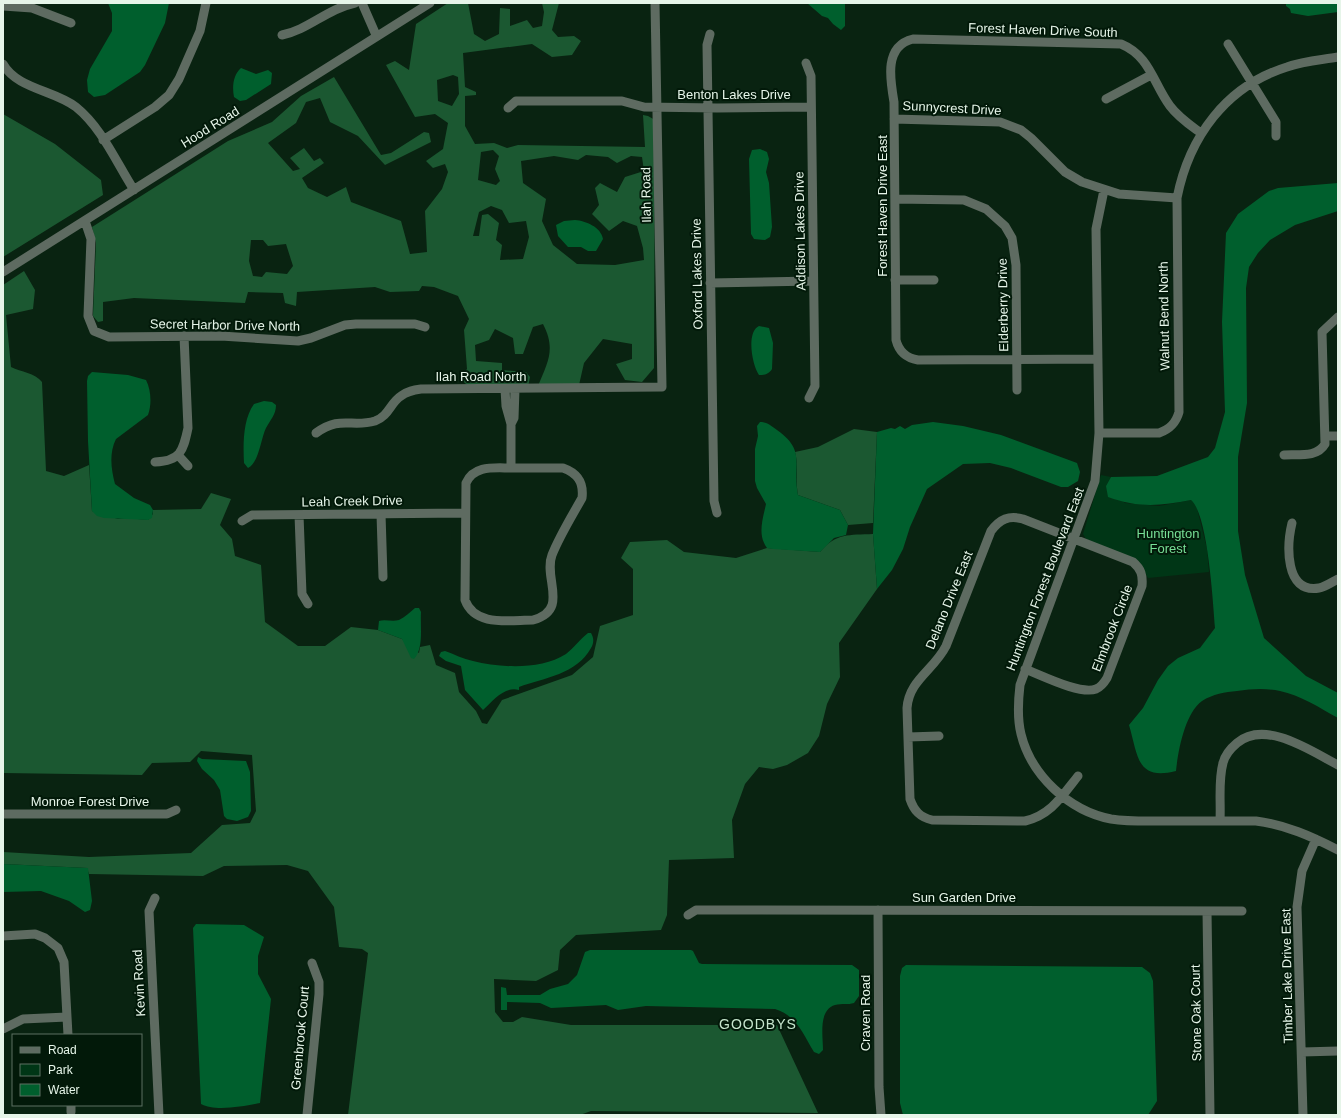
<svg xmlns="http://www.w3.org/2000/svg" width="1341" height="1118" viewBox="0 0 1341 1118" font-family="Helvetica,sans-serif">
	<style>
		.green { fill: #003616 }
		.forest { fill: #1b5831; fill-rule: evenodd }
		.water { fill: #005f2d }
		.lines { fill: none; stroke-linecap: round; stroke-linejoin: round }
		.minor { stroke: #5e6b61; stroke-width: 9 }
		.labels { text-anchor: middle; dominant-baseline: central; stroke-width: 4; stroke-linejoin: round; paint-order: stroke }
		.street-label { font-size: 13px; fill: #e6f5e9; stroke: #021909 }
		.park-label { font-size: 13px; fill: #77df96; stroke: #021909 }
		.neighbourhood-label { font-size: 14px; letter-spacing: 1px; fill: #c6e5cd; stroke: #021909 }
	</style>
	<rect width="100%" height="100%" fill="#092311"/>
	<path class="green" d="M1101,475L1111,477L1106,486L1125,503L1159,506L1191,500L1196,504L1207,549L1209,572L1148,578L1142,567L1086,539L1083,534Z"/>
	<path class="forest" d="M448,3H468L474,34L485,41L499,34L500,8L510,9V26L527,20L533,28L542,26L544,12L542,3H559L552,30L558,37L574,36L581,41L572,55L552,57L532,44L463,53L465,87L476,92V95L465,96V126L475,144L494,143L507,148L518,145L645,147L643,115L648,116L655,120L654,368L642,382L625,380L616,364L632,359V344L603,339L584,363L579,385L538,386C548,362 556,349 543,324L533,327L523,354H515L513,338L495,329L489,340L475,345L476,361L502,363V370L526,372L530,377L528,387L468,386L460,378L467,369L464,330L469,319L458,296L434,287L422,286L419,291L390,292L375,287L297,292L296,306L285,303L283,293L248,292L245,303L134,298L103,302V321L98,322L93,316L96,243L92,227L228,141L272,122L301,96L334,77L381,155L391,153L424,132L429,133L431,142L385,165L358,136L330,122L320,98L306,102L296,123L268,143L293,171L300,169L290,158L304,148L314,161L320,158L324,163L302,178L308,188L327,197L346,187L351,202L401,221L410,254L427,252L425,211L442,189L448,172L445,164L433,168L426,161L443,149L448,123L435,114L415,117L386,65L395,61L409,70L416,24ZM453,75L458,77L459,94L452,106L438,101L437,80ZM493,150L499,156L495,169L500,181L496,185L478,180L481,152ZM586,155L608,157L617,163L631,156L642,157L644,171L625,177L617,192L600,183L595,188L599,205L592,214L609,231L623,221L637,226L643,248L644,260L615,265L577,264L553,245L542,221L546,199L523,183L521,161L554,156L578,160ZM491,206L502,210L509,223L526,221L529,237L523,259L500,260L502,245L496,240L499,223L488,214L482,215L479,236H473L479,212ZM251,240H263L268,246L286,244L293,266L287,274L266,272L262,277L253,276L249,261Z
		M3,114L55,144L101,180L103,195L3,257Z
		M24,271L35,290L33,309L6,315L11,367C21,372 35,373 42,382L46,471L64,476L89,465L92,511L118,519L127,518L148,520L153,514V510L201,509L211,493L231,499L220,525L232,539L235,556L261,565L265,622L298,646H325L351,627L378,630L402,639L419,653L420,647L430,645L436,665L455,673L459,692L476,711L482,723L487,724L502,700L572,675L593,657L600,626L633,615V569L621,558L630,542L667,540L684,552L736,558L767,548L820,552C836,533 849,535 873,534L877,589L839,643L840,677L827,704L819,736L808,753L787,765L773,769L759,767L745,784L732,820L734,858L669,860L667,915L661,930L576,935L560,950L558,970L536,981L494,979L495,1012L503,1022H513L522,1017L571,1025H777L818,1113L591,1111L580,1115H348L368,953L362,949L339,947L334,907L308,871L287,865L224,866L203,876L89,874L87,868L3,864V852L89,857L191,853L222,825L250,823L256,811L252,755L201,751L190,762L152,763L142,775L3,773V285Z
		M854,429L877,432L873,523L848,525L840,510L798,495C795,480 799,466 795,452L818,447Z"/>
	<path class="water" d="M108,3H169L165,23L145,65L140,72L105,95L94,97L88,92L87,80L90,69L112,31V13Z
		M807,3H845V26L841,30L833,24L828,18L822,16Z
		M1286,3H1338V12L1308,16L1291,13L1290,9L1286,6Z
		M241,68L256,74L268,70L272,73L271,84L246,100L240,101L234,97C232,87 233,75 241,68Z
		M760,149L767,152L769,159L766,172L769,183L772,227L770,237L765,240L754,239L751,234L749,159L752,150Z
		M1338,183V211L1295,225L1270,240L1258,253L1249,267L1246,288L1247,403L1238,457V531L1245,575L1264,638L1306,676L1338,693V718C1320,708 1300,695 1280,691C1266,688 1251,689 1237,691C1225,692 1213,694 1202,701C1185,713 1178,751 1176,771C1136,781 1138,755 1129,725L1143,708L1158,680L1168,666L1178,658L1200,648L1215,628C1213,603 1208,514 1191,500C1160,506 1138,508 1108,497L1106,486L1111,477L1157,476L1208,457L1215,448L1225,412L1222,322L1226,233L1238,214L1269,191L1278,188Z
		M575,220C586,221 601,227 603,239L596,251H588L581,247H568L558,236L556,225L564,221Z
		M759,326L769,328L773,343L772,369C769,374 765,375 759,375C752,365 746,332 759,326Z
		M92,372L128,375L146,380C151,390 152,404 148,415L116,439C109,453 111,469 115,484L134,498L150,505L153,510L152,518L148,520L104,518L97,516L92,511L88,441L87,381L88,376Z
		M264,401L272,402L276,405C276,415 270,420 266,428C261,438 259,463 248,468L244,463C243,444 243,419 254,404Z
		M760,422C767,422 771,426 777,430C807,451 792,465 798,495L840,510L848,525L846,535L834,538L820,552L773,549L767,548C757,535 763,518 766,504L757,488L755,481V449L758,436L757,426Z
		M933,422L963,426L1001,435L1077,463L1080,472L1078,481L1068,487H1061L1011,468L990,463L963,464L927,489L910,527L903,549L892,570L877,589L873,534L877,432L891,428L895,429L900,426L905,429L912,425Z
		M415,608H419L421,612C420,627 424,648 414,659L411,658L402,639L378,630L379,621C385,619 392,622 399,620C405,617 410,612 415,608Z
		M588,633H591C594,638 594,643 591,648C577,674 544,678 519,687V690C504,686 493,701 483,710L465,690L461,666L446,661L439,656L441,652L445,651C454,654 463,659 473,661C501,668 541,670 566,654C574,648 580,639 588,633Z
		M198,757L202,759L246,761L250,772L251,811L248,817L237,821L227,819L224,816L220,790L214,780L202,769L197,761Z
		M3,864L88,868L92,901L90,910L85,912L69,901L41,891L3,892Z
		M196,924L244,925L264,937L258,956V974L271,999L260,1103C245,1106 215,1112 201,1104L193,928Z
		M590,950H691L693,951L699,963L702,964L852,965L859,970V996L854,1003C848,1005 842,1003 835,1005C818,1010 823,1036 823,1050L819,1054L814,1052C803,1034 797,1016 775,1009L646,1006L618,1010L606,1005L551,1008L540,1003L507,1002V1010H501V987L506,988L507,995H540L550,989L568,984L577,975L585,952Z
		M906,965L1142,967L1150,973L1153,981L1157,1101L1148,1115H903L900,1103V976L902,968Z"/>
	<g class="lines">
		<path class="minor" d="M362,3L376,35
			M3,6L32,8L71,23
			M710,34L707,45L714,501L717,513
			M282,35C308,30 327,9 355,3
			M1228,44L1276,122V136
			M806,63L811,76L815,386L809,398
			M3,64C17,89 54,90 76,107C102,128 116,162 134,190
			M1106,99L1151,75
			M508,108L516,101H622L644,107L717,108L811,107
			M894,119L1000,122L1021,130L1031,138L1065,172L1082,182L1119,194L1177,198
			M103,140L155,107L169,95L179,79L200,31L206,3
			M1104,190L1096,229L1099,433L1095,481L1020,685C1018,702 1017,718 1021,734C1031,775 1069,811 1111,819C1130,822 1150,821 1169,821C1198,821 1227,821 1256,821C1286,825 1311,836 1338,850
			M895,199L964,200L986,209L1005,226L1012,238L1016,265L1017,390
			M85,221L91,239L88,316L94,331L109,337L221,336L298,341L311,338L345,325L356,324H415L425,327
			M3,272L430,3
			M895,280H934
			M710,283L813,281
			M1098,359L918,360C906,358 899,352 896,340L894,102C890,79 884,46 913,39L1121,44C1150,56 1153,83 1170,106C1179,118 1190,125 1201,133
			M505,389L506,406L511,424V468
			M511,424L514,418L515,389
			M316,433C341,415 351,428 375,421C389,416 390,403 401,396C407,391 414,390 421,389L662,387L655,3
			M1099,433H1159C1170,429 1176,423 1179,412L1177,198C1189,137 1226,86 1287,67C1304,61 1321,60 1338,57
			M1326,436H1338
			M178,455L188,466
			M1284,455C1298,454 1317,458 1325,444L1322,332L1338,317
			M155,462C180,461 183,452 188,428L184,336
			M511,468H563C577,473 584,482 582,498C572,516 560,535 552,555C543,578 570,610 533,620C509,620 475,627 465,600L466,483C474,465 494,468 511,468Z
			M381,514L383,577
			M299,515L302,594L308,604
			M242,521L252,515L464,513
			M1292,523C1287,544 1284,594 1319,588C1325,587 1332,582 1338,579
			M1025,669C1041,675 1080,695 1096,689C1101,687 1104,683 1107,678L1142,586C1143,575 1141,569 1133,562L1023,519C1009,515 1000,519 991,531L946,646C934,670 909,680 907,708L910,799C914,811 920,817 932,820L1025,821C1051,815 1062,796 1078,776
			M908,737L939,736
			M3,814H167L176,810
			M1220,821C1221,802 1218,781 1223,763C1225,755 1231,748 1237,743C1265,719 1311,751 1338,765
			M155,898L149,911L159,1115
			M878,910L879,1087L881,1115
			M1207,911L1210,1115
			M688,915L696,910L1242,911
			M3,936L35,934L45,938L58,948L64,962L68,1035
			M3,1029L23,1019L67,1017
			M1302,1052L1338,1051
			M71,1105V1112
			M307,1115L319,994V982L312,963
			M1303,1115L1297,907L1302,871L1316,839"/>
	</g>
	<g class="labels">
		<g class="street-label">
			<text transform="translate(1043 30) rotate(2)">Forest Haven Drive South</text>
			<text x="734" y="94">Benton Lakes Drive</text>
			<text transform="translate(952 108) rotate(3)">Sunnycrest Drive</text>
			<text transform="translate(210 127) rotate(-32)">Hood Road</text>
			<text transform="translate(646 195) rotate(-91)">Ilah Road</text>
			<text transform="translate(882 206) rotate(-90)">Forest Haven Drive East</text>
			<text transform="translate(800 231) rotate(-91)">Addison Lakes Drive</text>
			<text transform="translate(697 274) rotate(-91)">Oxford Lakes Drive</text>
			<text transform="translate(1003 305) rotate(-91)">Elderberry Drive</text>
			<text transform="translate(1164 316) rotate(-91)">Walnut Bend North</text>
			<text transform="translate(225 325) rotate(1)">Secret Harbor Drive North</text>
			<text x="481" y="376">Ilah Road North</text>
			<text transform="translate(352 501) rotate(-1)">Leah Creek Drive</text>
			<text transform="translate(1045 579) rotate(-69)">Huntington Forest Boulevard East</text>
			<text transform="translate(949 600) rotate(-68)">Delano Drive East</text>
			<text transform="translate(1112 628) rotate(-69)">Elmbrook Circle</text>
			<text x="90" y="801">Monroe Forest Drive</text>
			<text x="964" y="897">Sun Garden Drive</text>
			<text transform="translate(1287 976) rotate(-91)">Timber Lake Drive East</text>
			<text transform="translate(139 983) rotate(-93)">Kevin Road</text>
			<text transform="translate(865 1013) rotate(-90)">Craven Road</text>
			<text transform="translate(1196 1013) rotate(-91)">Stone Oak Court</text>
			<text transform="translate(300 1038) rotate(-85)">Greenbrook Court</text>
		</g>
		<g class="park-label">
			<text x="1168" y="533">Huntington<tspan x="1168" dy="15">Forest</tspan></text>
		</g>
		<g class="neighbourhood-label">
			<text x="758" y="1024">GOODBYS</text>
		</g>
	</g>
	<rect width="1341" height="1118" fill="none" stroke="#e6f5e9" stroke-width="8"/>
	<rect x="12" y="1034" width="130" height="72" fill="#021909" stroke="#5d7163"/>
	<rect x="20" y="1047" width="20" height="6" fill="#5e6b61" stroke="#5d7163"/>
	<text x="48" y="1054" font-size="12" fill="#e6f5e9">Road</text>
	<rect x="20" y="1064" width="20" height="12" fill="#003616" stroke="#5d7163"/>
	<text x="48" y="1074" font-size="12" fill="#e6f5e9">Park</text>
	<rect x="20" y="1084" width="20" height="12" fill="#005f2d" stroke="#5d7163"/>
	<text x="48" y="1094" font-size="12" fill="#e6f5e9">Water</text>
</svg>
